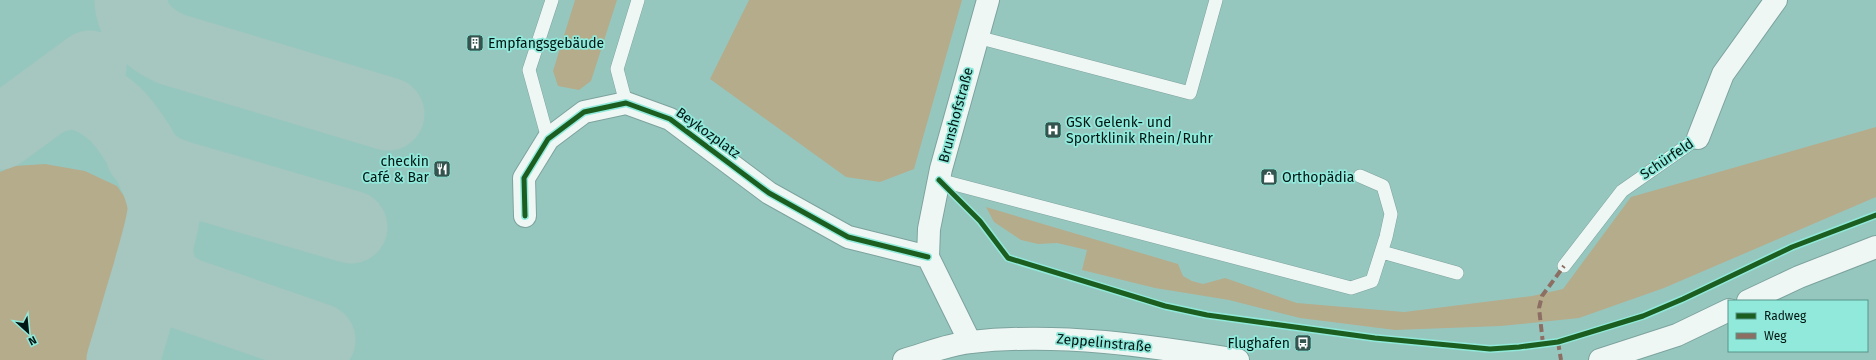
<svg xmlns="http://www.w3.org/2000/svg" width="1876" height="360" viewBox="0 0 1876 360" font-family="'Fira Sans',sans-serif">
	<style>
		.green { fill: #b5ac8c }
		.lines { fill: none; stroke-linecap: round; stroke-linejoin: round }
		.taxiway { stroke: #a6c6c0; stroke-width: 73 }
		.service-casing { stroke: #7ca39d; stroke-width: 14 }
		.minor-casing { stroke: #7ca39d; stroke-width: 24 }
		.secondary-casing { stroke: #7ca39d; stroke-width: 24 }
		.service { stroke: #eff7f5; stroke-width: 13 }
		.minor { stroke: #eff7f5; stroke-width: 22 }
		.secondary { stroke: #eff7f5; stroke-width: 22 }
		.quiet { stroke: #8d6e63; stroke-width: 4; stroke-dasharray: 8 4; stroke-linecap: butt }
		.cycleway-casing { stroke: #90e9da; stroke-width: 8 }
		.cycleway { stroke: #1b5e20; stroke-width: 5 }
		.labels { text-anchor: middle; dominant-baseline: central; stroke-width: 3.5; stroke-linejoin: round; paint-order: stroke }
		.poi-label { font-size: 14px; fill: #001612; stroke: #90e9da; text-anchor: start }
		.street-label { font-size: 14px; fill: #001612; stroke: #90e9da }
	</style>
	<rect width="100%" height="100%" fill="#96c7bf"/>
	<path class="green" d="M575,0H617L591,81L579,90L558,86L553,71Z
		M749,0H962L914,169L880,182L846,177L710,79Z
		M1876,127V197L1664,288L1579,318L1501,326L1395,330L1300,318L1229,300L1155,288L1082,270L1087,250L1057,243L1038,244L1021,240L994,222L986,207L1178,264L1183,276L1192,281L1203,284L1225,278L1297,303L1404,312L1532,296L1563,289L1631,197Z
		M45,164L85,171L117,186L129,203L135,225L93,360H0V172L14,166Z"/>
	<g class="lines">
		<path class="taxiway" d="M131,0C132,25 150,39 171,49L388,114
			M50,98C59,95 69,92 79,94C96,97 114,111 124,124C139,143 165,186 164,211C162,231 154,253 149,273C140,302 132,331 123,360
			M0,133L90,67
			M142,154L160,170L179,177L351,227
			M156,247C159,272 163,282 186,294L319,340"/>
		<defs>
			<path id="service" d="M977,37L1190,93L1216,0
				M626,103L617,69L638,0
				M548,139L529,70L552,0
				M939,180L1351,288L1372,281L1386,237L1391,214L1383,186L1360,176
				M1382,252L1457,273
				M1564,266L1622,191L1698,138"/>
			<path id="minor" d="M1698,138L1723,74L1776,0
				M525,216L524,178L548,139L584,112L626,103L670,119L769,193L848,237L928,257
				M970,342L928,257L929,229L941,169L988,0"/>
			<path id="secondary" d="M1748,301L1799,277L1876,247
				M904,360C925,354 949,344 971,342C1060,332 1150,346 1238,360
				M1600,360L1677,335L1729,310"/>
		</defs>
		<use href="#service" class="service-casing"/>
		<use href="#minor" class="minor-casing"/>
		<use href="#secondary" class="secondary-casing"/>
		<use href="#service" class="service"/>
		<use href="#minor" class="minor"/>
		<use href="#secondary" class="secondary"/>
		<path class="quiet" d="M1558,342L1561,360
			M1305,343L1307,329
			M1543,344L1539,308L1542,296L1564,266"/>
		<defs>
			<path id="cycleway" d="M939,180L980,221L1008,258L1165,306L1207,315L1375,338L1490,349L1519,347L1558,342L1643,316L1683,299L1792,247L1876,215
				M525,216L524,178L548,139L584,112L626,103L670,119L769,193L848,237L928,257"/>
		</defs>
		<use href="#cycleway" class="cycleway-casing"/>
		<use href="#cycleway" class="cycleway"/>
	</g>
	<defs>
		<symbol id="building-square" viewBox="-11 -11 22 22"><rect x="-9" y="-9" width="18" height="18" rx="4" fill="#34544f" stroke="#90e9da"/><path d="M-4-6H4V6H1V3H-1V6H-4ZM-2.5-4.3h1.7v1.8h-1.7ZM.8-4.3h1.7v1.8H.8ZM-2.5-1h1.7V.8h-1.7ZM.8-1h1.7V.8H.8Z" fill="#fff"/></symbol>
		<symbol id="hospital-square" viewBox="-11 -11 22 22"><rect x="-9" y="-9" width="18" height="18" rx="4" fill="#34544f" stroke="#90e9da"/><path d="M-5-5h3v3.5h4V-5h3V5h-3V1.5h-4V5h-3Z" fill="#fff"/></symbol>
		<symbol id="restaurant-square" viewBox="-11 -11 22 22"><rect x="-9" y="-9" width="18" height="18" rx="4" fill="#34544f" stroke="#90e9da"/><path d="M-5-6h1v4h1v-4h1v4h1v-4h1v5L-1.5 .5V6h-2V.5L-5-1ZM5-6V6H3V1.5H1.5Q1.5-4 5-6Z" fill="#fff"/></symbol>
		<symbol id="shop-square" viewBox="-11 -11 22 22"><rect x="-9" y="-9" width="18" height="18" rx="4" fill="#34544f" stroke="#90e9da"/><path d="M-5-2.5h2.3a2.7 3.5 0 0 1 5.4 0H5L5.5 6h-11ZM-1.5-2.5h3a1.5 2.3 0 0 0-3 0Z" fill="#fff"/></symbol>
		<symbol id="bus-square" viewBox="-11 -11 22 22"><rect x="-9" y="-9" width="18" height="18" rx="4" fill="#34544f" stroke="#90e9da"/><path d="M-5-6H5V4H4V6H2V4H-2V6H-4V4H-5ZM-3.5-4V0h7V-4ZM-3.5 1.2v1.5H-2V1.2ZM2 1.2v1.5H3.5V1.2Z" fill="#fff"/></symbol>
	</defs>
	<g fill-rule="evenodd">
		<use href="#building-square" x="465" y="33" width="20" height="20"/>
		<use href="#hospital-square" x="1043" y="120" width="20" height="20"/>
		<use href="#restaurant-square" x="432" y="159" width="20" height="20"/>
		<use href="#shop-square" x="1259" y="167" width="20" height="20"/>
		<use href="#bus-square" x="1293" y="333" width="20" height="20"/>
	</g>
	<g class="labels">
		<g class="poi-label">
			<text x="488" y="43">Empfangsgebäude</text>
			<text x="1066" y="122">GSK Gelenk- und<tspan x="1066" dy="16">Sportklinik Rhein/Ruhr</tspan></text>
			<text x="429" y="161" text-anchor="end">checkin<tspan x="429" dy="16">Café &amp; Bar</tspan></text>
			<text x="1282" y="177">Orthopädia</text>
			<text x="1290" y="343" text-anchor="end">Flughafen</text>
		</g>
		<g class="street-label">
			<text transform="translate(956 115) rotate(-75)">Brunshofstraße</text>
			<text transform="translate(708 133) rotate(36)">Beykozplatz</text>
			<text transform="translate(1667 159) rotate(-34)">Schürfeld</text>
			<text transform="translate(1104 343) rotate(5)">Zeppelinstraße</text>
		</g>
	</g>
	<rect x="1728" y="300" width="140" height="52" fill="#90e9da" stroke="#56958a"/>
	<rect x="1736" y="313" width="20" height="6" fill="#1b5e20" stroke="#56958a"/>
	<text x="1764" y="320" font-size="12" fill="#001612">Radweg</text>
	<rect x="1736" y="333" width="20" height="6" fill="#8d6e63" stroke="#56958a"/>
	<text x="1764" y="340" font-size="12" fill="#001612">Weg</text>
	<g transform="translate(28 332) rotate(153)" stroke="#90e9da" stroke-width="3" paint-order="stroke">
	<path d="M0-3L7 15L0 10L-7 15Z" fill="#001612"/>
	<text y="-6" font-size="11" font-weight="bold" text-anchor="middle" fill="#001612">N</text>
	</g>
</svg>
